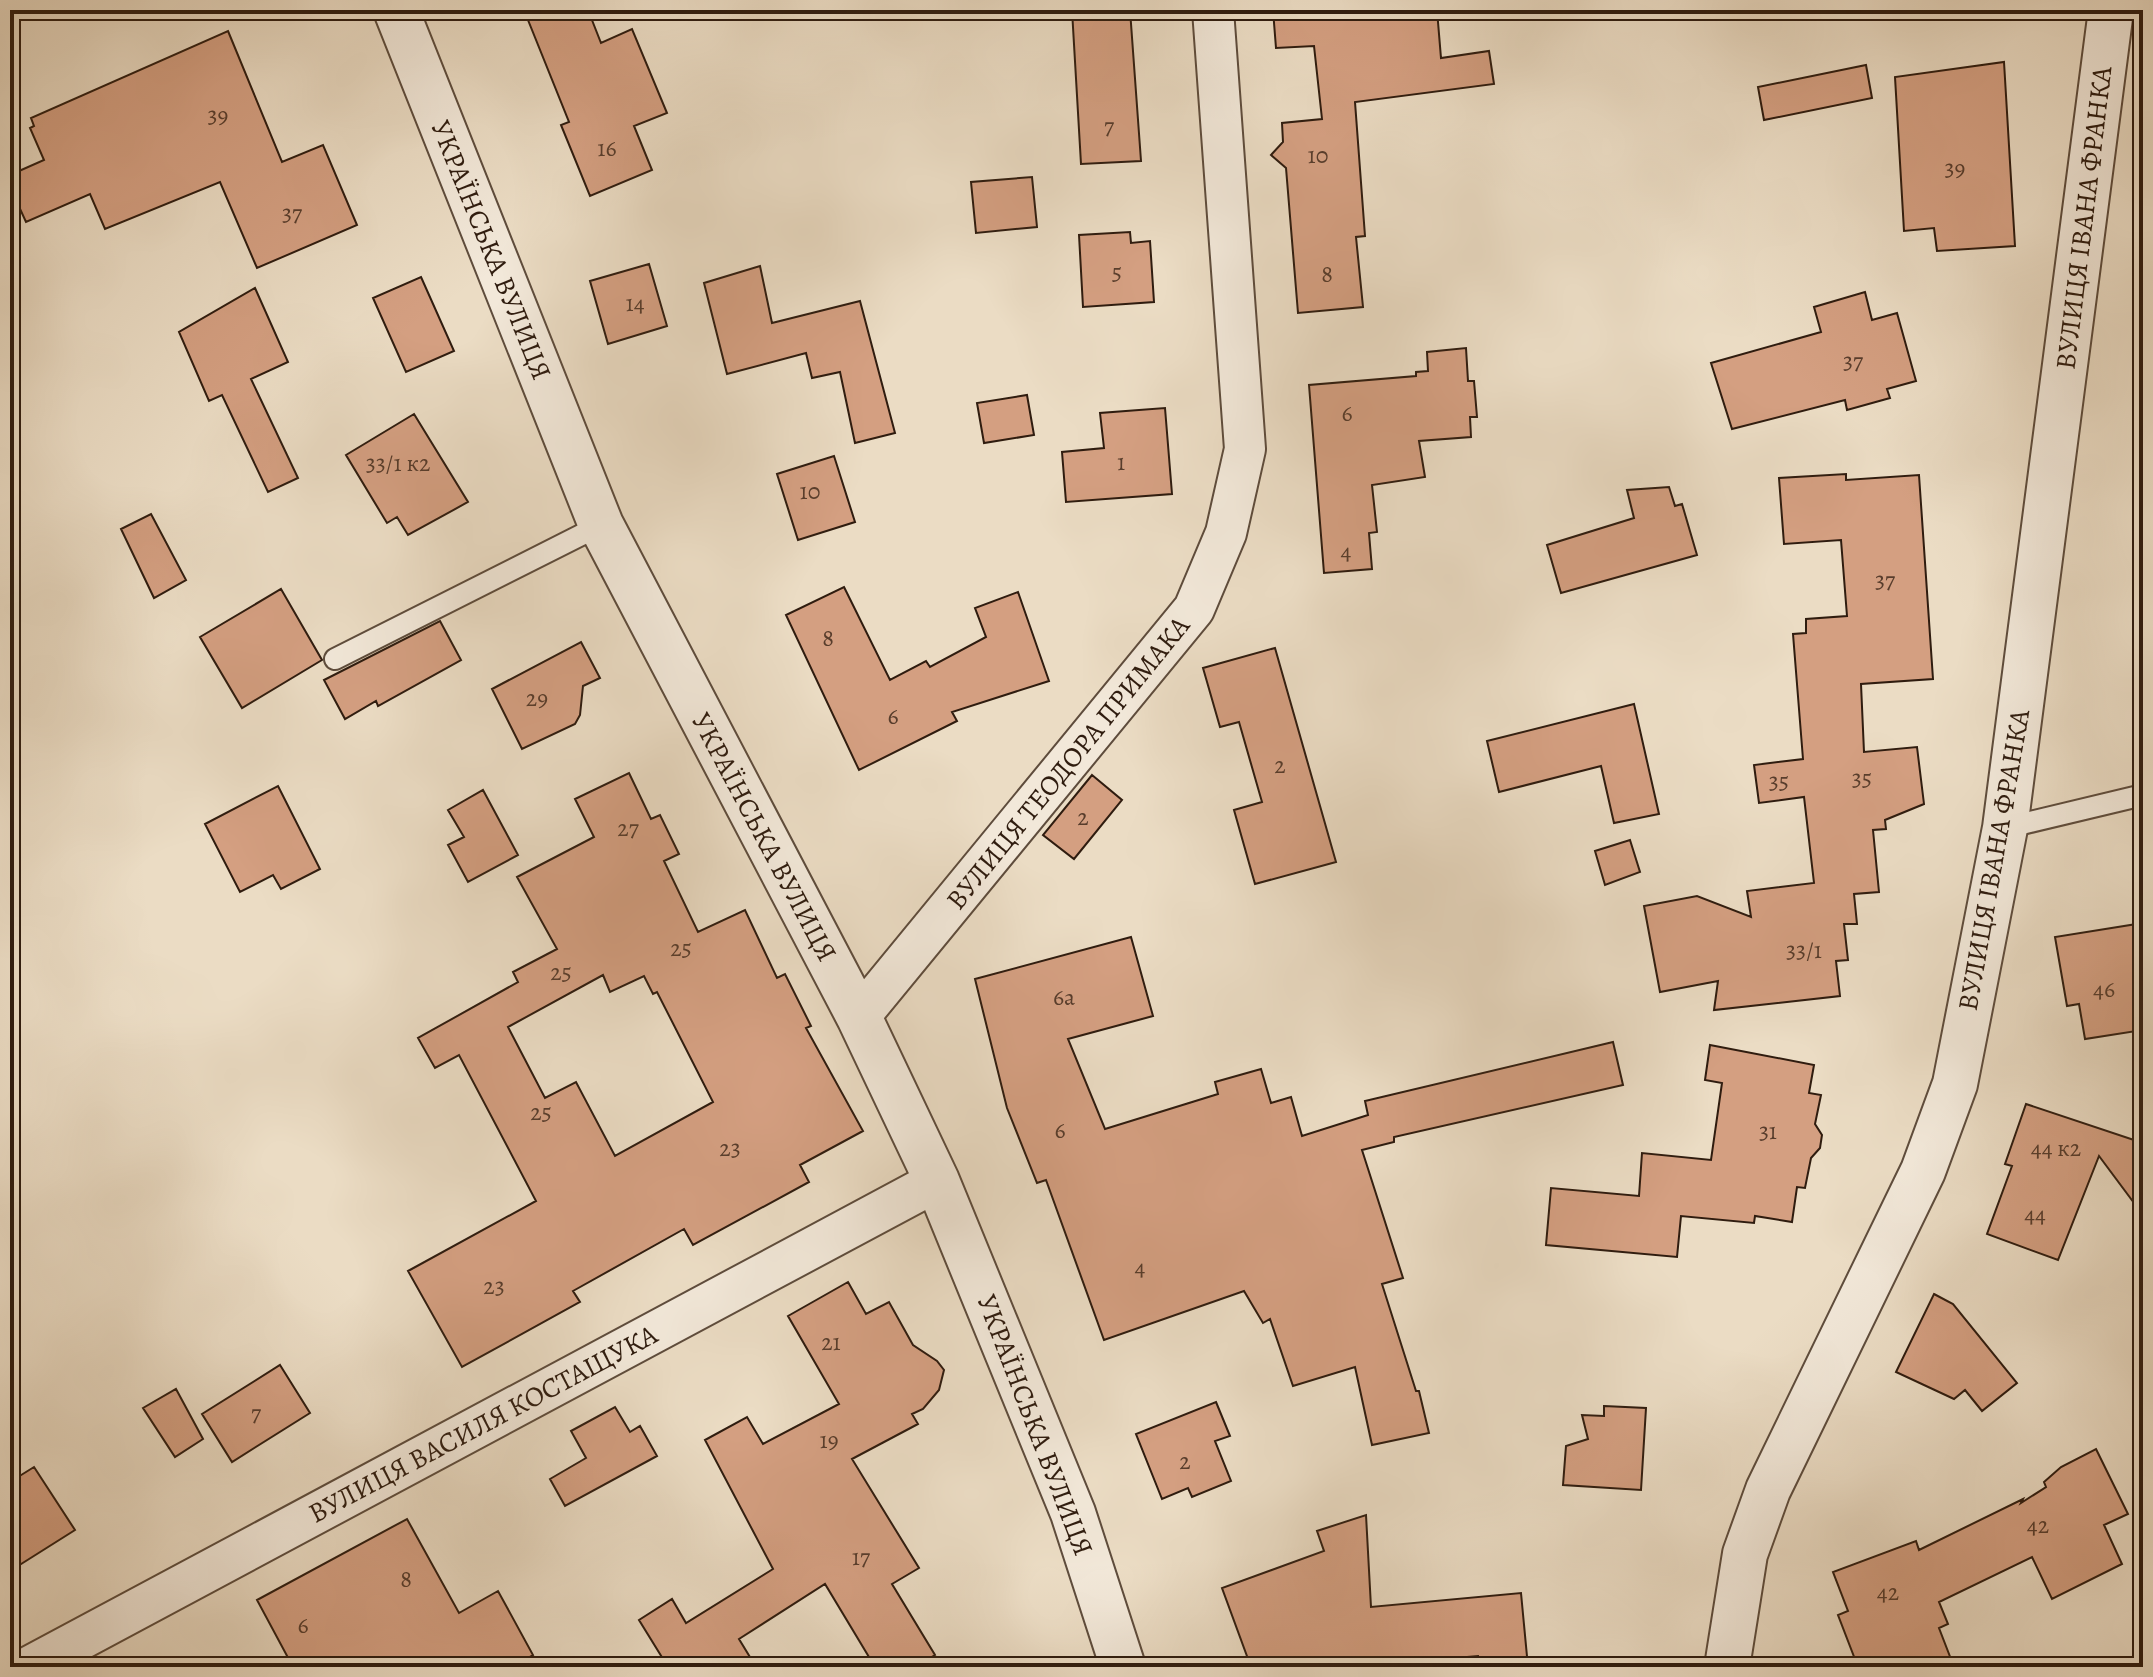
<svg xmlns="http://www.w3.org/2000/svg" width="2153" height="1677" viewBox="0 0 2153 1677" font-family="Alegreya,serif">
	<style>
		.building { fill: #d49f81; stroke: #2f1c0f; stroke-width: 2; fill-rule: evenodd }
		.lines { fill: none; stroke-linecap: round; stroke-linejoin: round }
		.service-casing { stroke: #5e4c3c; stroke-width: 24 }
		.minor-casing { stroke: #5e4c3c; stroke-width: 44 }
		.tertiary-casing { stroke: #5e4c3c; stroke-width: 48 }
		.service { stroke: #f2e8d9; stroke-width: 20 }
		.minor { stroke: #f2e8d9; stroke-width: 40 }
		.tertiary { stroke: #f2e8d9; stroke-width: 44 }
		.labels { text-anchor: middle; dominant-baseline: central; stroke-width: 8; stroke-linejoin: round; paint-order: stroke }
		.number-label { font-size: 24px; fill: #583d2c }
		.street-label { font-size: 28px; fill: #2f1c0f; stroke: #f2e8d9 }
	</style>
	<rect width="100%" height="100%" fill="#ebdcc4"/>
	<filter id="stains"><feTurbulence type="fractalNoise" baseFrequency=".0025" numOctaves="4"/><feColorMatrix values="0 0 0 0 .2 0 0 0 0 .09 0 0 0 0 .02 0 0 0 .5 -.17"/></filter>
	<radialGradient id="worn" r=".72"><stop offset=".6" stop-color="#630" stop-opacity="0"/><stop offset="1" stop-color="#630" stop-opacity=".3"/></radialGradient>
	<path class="building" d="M524,10H588L601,43L632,29L667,113L634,126L652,170L590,196L561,125L569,122Z
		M1072,10H1130L1141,161L1081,164Z
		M1273,10H1437L1441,58L1489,51L1494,84L1355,102L1365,236L1356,237L1363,307L1298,313L1286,168L1271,155L1283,142L1282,123L1322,119L1314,46L1276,48Z
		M228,31L282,162L323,145L357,225L257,268L220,182L105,229L90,194L26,222L10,187V175L44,160L30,128L34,126L31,118Z
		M2004,62L2015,246L1937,251L1934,228L1904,231L1895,77Z
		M1866,65L1872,98L1764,120L1758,87Z
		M1032,177L1037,227L976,233L971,182Z
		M1130,232L1131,243L1150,241L1154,302L1083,307L1079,235Z
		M649,264L667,326L608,344L590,281Z
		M760,266L772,323L860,301L895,433L855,443L840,372L812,378L806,353L727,374L704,283Z
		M421,277L454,351L406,372L373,298Z
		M255,288L288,362L251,379L298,478L268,492L222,395L209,401L179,332Z
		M1865,292L1872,320L1897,313L1916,381L1887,389L1890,398L1847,410L1845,400L1732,429L1711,363L1821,332L1814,307Z
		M1466,348L1468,381H1474L1477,417H1470L1471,437L1419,441L1425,477L1372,485L1377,532L1369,533L1372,569L1324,573L1309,385L1416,376V372L1428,371L1427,352Z
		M1027,395L1034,435L984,443L977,403Z
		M1165,408L1172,494L1066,502L1062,452L1104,448L1100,413Z
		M414,414L468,502L408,535L397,517L387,523L346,455Z
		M834,456L855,522L798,540L777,474Z
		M1846,474V480L1919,475L1933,679L1861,684L1864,752L1917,747L1924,804L1885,820L1886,829L1873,830L1879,892L1854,894L1857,924H1844L1848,960L1836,961L1840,996L1714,1010L1718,981L1660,992L1644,906L1697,896L1751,917L1747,891L1814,883L1804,797L1759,803L1754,765L1803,759L1793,634L1806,633V619L1847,616L1841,540L1784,544L1779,478Z
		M1669,487L1675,506L1682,504L1697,555L1561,593L1547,545L1634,518L1627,490Z
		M151,514L186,580L154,598L121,529Z
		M844,587L890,680L926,661L930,667L986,637L975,608L1018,592L1049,681L952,712L957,721L859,770L786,615Z
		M281,589L322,660L242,708L200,637Z
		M440,621L461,660L378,706L376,701L345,719L324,680Z
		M581,642L600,678L583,686L580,715L575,724L522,749L492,689Z
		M1275,648L1336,862L1255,884L1234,810L1262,802L1239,722L1220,727L1203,668Z
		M1634,704L1659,814L1614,823L1601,766L1499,792L1487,741Z
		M629,773L651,819L660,815L679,854L664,861L698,932L745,910L777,978L785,974L811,1026L806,1028L863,1131L800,1165L809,1182L693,1245L684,1229L573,1291L580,1302L462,1367L408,1271L536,1201L459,1055L435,1068L418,1038L518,982L513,972L557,949L517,877L594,837L575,799ZM603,975L610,992L644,976L653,994L657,992L713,1102L615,1156L576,1082L545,1098L508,1027Z
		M1092,775L1122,800L1074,859L1043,835Z
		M278,786L320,869L281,889L273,875L240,892L205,824Z
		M483,790L518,855L468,882L448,845L464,837L448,810Z
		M1630,840L1640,872L1605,885L1595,851Z
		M2143,923V1030L2085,1039L2079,1004L2067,1006L2055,937Z
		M1131,937L1153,1016L1068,1039L1105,1129L1218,1094L1215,1082L1261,1069L1271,1103L1291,1097L1302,1136L1368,1115L1365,1101L1613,1042L1623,1085L1394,1137V1142L1362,1150L1403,1278L1382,1284L1416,1391H1419L1429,1433L1372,1445L1355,1367L1293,1386L1270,1319L1263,1323L1244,1291L1104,1340L1046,1180L1037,1183L1007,1108L975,979Z
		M1710,1045L1814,1065L1809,1093L1821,1095L1815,1124L1822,1135L1820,1148L1811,1158L1805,1188L1797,1187L1792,1222L1755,1216L1754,1223L1681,1216L1677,1257L1546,1245L1551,1188L1639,1196L1642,1153L1711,1160L1722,1083L1705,1080Z
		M2026,1104L2143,1143V1215L2099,1156L2058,1260L1987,1234L2012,1166L2005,1164Z
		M848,1282L866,1314L889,1302L913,1345L937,1361L944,1370L939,1390L923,1409L912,1414L918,1424L852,1459L919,1568L892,1584L935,1655L915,1667H875L825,1584L739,1639L756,1667H668L639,1620L672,1599L686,1623L773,1569L705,1440L747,1417L763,1444L839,1404L788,1316Z
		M1934,1294L1953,1304L2017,1383L1982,1411L1965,1390L1954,1399L1896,1372Z
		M280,1365L310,1413L232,1462L202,1414Z
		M176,1389L203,1439L175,1457L143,1408Z
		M1216,1402L1230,1436L1215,1441L1231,1481L1192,1497L1188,1488L1162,1499L1136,1434Z
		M1604,1406L1646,1408L1641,1490L1563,1485L1566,1446L1588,1439L1582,1415L1604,1416Z
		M615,1407L630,1432L640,1426L657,1456L565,1506L550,1479L586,1458L571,1431Z
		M2096,1449L2128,1514L2104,1525L2122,1564L2052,1599L2032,1557L1939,1602L1948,1624L1939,1628L1954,1667H1858L1838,1615L1848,1611L1833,1572L1916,1541L1919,1550L2023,1499L2021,1503L2046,1487L2044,1482L2061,1467Z
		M34,1467L75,1530L10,1571V1482Z
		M1366,1515L1371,1607L1521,1593L1528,1667H1479L1478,1656L1347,1667H1251L1222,1588L1324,1551L1317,1531Z
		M407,1519L459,1613L498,1591L533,1655L512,1667H293L257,1600Z"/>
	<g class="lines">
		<defs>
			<path id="service" d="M335,659L601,525
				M2005,828L2143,795"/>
			<path id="minor" d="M859,1017L1194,609L1226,533L1245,449L1213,10
				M29,1667L937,1181"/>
			<path id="tertiary" d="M396,10L601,525L859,1017L937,1181L1073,1513L1123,1667
				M1727,1667L1745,1554L1768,1490L1923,1171L1955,1084L2005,828L2111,10"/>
		</defs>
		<use href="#service" class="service-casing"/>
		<use href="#minor" class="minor-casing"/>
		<use href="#tertiary" class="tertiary-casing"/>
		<use href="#service" class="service"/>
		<use href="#minor" class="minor"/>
		<use href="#tertiary" class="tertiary"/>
	</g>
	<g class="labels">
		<g class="number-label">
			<text x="218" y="115">39</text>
			<text x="1109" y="126">7</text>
			<text x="607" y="148">16</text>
			<text x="1318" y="155">10</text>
			<text x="1955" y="168">39</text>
			<text x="292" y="213">37</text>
			<text x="1117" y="272">5</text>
			<text x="1327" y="274">8</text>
			<text x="635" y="303">14</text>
			<text x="1853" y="361">37</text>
			<text x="1347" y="413">6</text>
			<text x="1121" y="462">1</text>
			<text x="398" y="463">33/1 к2</text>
			<text x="810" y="491">10</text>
			<text x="1346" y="551">4</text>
			<text x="1885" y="580">37</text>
			<text x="828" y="638">8</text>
			<text x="537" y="698">29</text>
			<text x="893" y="716">6</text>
			<text x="1280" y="765">2</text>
			<text x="1862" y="778">35</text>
			<text x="1779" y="781">35</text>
			<text x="1083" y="817">2</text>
			<text x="628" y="828">27</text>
			<text x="681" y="948">25</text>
			<text x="1804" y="950">33/1</text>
			<text x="561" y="972">25</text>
			<text x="2104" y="989">46</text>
			<text x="1064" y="997">6а</text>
			<text x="541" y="1112">25</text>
			<text x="1060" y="1130">6</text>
			<text x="1768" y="1131">31</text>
			<text x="730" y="1148">23</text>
			<text x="2056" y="1148">44 к2</text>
			<text x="2035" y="1214">44</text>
			<text x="1140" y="1267">4</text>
			<text x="494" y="1286">23</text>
			<text x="831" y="1342">21</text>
			<text x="256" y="1413">7</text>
			<text x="829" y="1440">19</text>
			<text x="1185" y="1461">2</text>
			<text x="2038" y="1525">42</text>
			<text x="861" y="1557">17</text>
			<text x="406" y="1579">8</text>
			<text x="1888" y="1592">42</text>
			<text x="303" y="1625">6</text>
		</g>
		<g class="street-label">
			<text transform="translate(2084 218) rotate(-83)">ВУЛИЦЯ ІВАНА ФРАНКА</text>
			<text transform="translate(491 250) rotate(68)">УКРАЇНСЬКА ВУЛИЦЯ</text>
			<text transform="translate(1068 763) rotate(-51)">ВУЛИЦЯ ТЕОДОРА ПРИМАКА</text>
			<text transform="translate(764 837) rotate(62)">УКРАЇНСЬКА ВУЛИЦЯ</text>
			<text transform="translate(1994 860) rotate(-80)">ВУЛИЦЯ ІВАНА ФРАНКА</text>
			<text transform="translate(483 1424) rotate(-28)">ВУЛИЦЯ ВАСИЛЯ КОСТАЩУКА</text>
			<text transform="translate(1035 1425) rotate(69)">УКРАЇНСЬКА ВУЛИЦЯ</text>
		</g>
	</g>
	<rect width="2153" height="1677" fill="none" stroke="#ebdcc4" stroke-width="40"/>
	<rect x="12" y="12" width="2129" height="1653" fill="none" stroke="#2f1c0f" stroke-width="4"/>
	<rect x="20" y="20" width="2113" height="1637" fill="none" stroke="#2f1c0f" stroke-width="2"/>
	<rect width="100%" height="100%" filter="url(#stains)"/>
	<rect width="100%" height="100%" fill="url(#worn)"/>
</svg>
